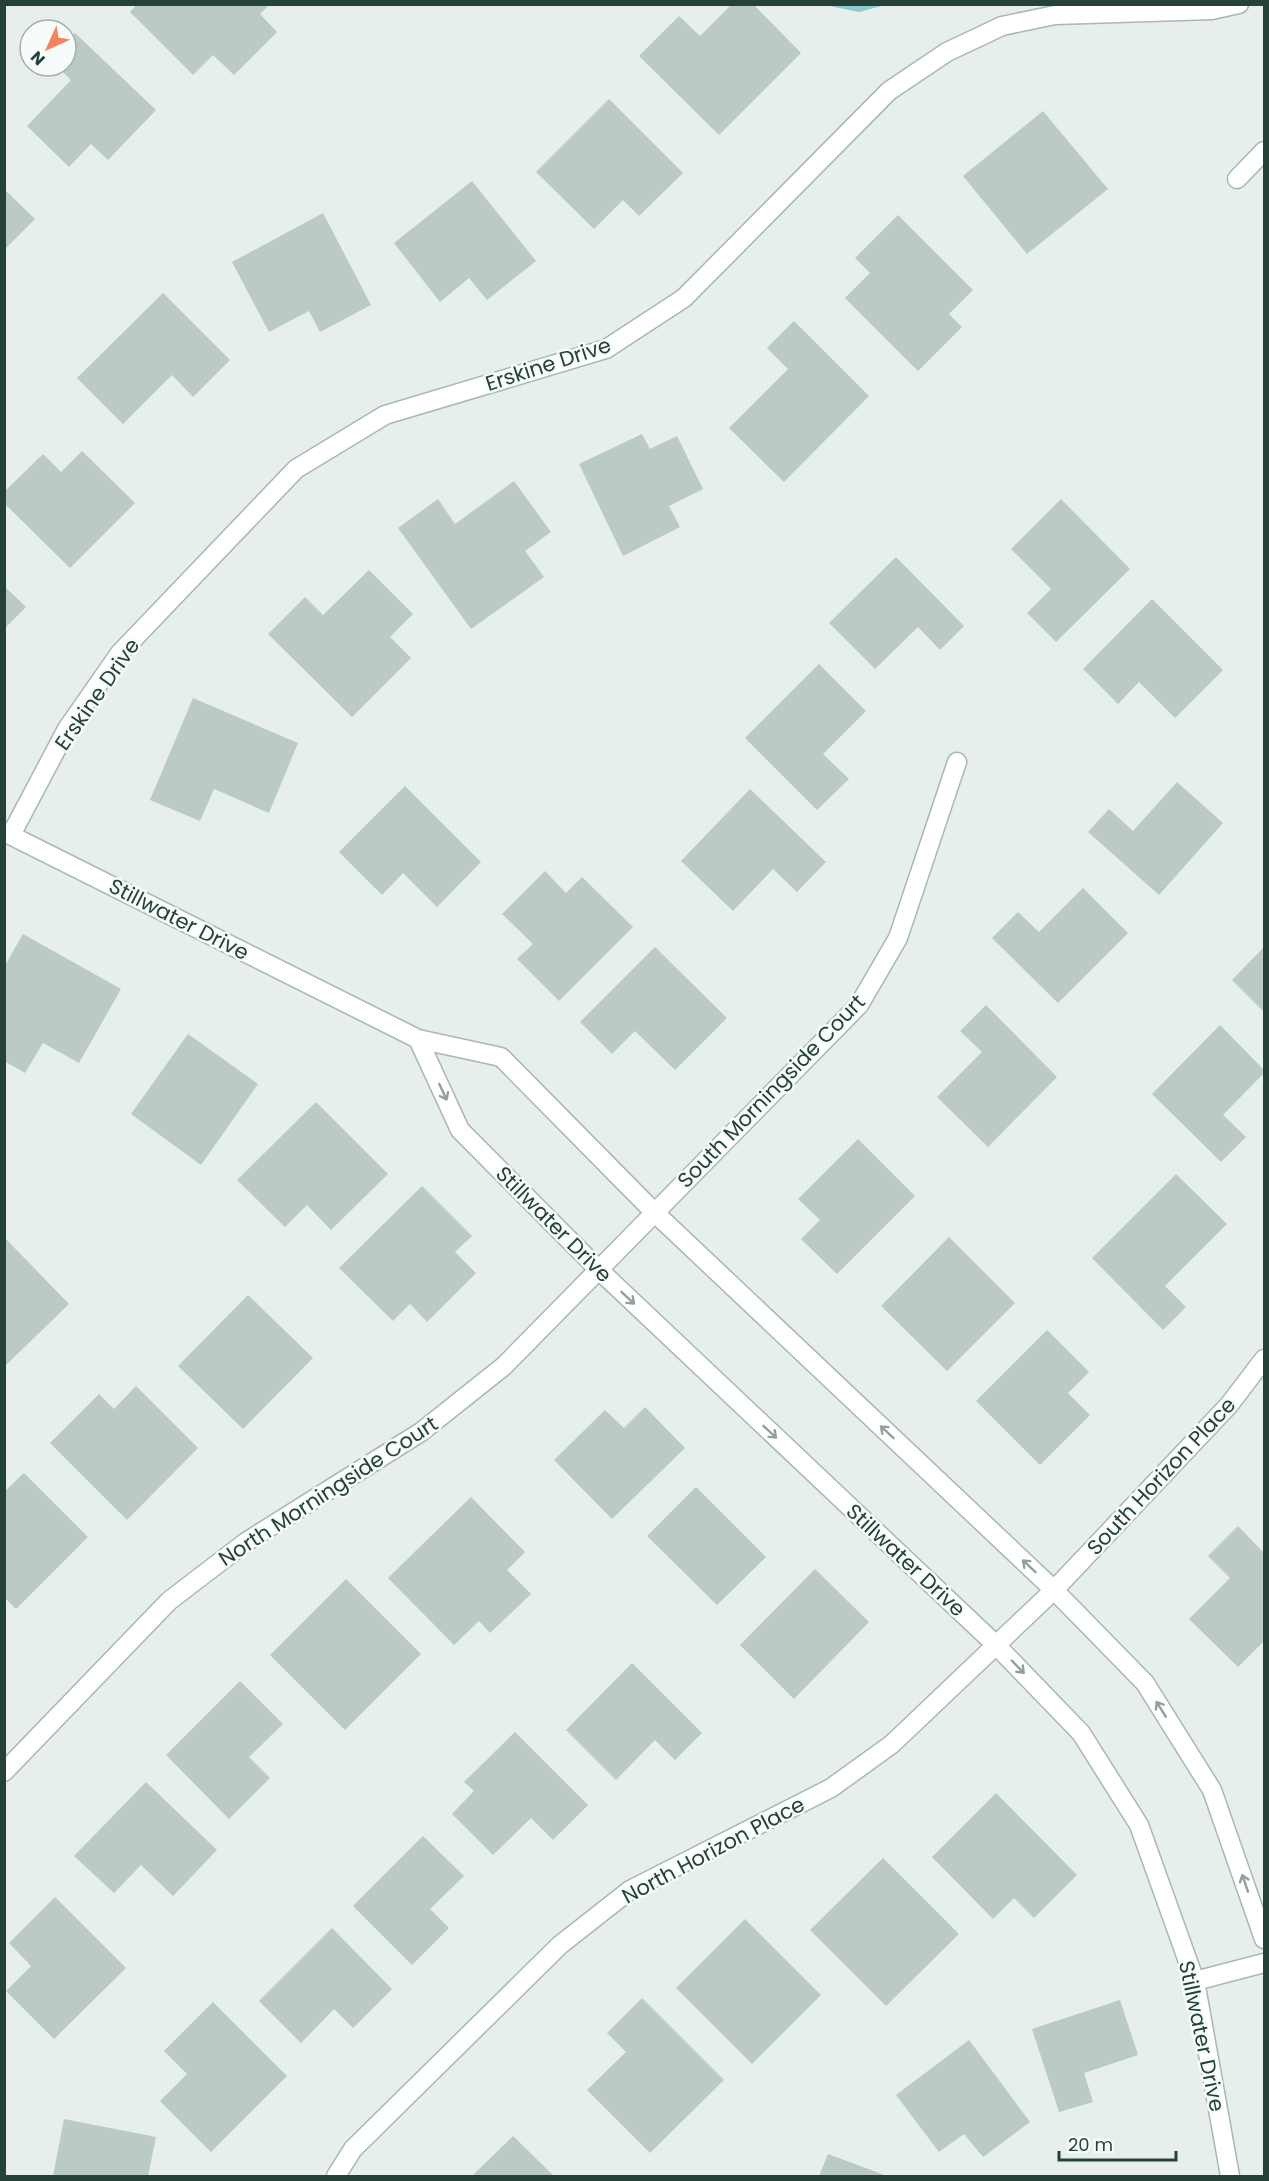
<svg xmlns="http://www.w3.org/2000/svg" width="1269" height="2181" viewBox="0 0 1269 2181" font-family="Poppins,sans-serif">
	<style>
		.water { fill: #8ec9d4 }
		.building { fill: #bbcac4 }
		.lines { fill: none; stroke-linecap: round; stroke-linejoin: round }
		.minor-casing { stroke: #a8b8b2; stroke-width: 21 }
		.minor { stroke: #fff; stroke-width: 18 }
		.oneway { stroke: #92a09c }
		.labels { text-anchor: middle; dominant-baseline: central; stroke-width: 5; stroke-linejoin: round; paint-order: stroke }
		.street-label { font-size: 21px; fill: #24423a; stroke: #f7fbf9 }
	</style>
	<rect width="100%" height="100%" fill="#e6efeb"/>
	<path class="water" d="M825,5L885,4V5L859,12Z"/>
	<path class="building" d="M137,4H270L260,14L277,32L234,75L213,55L193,75L130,12Z
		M732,4H753L801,53L719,135L639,56L679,16L700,36Z
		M75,33L156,110L108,160L91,144L69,167L27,126L71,80L57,66H66V43Z
		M609,99L683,173L639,216L623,200L594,229L536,172Z
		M1043,111L1108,189L1027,254L963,176Z
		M472,181L536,261L487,300L469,278L440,302L394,243Z
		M4,189L35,219L4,250Z
		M323,213L371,305L320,332L309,311L269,332L232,262Z
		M898,215L973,290L949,314L962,327L918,371L845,298L870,273L855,258Z
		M163,293L230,360L193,397L172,375L123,424L77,378Z
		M794,321L869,396L784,482L729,428L788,369L767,348Z
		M642,434L650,449L677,436L703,489L669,506L680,527L623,556L579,464Z
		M82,451L135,503L70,568L4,503V492L43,454L61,472Z
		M514,481L551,532L525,551L544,577L471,629L398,528L438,499L455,524Z
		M1061,499L1130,569L1056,642L1027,613L1051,589L1011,549Z
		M896,557L964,626L940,650L918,627L875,669L829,623Z
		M369,570L413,614L390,637L411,658L352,717L268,634L305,597L323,615Z
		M4,586L26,607L4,629Z
		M1152,599L1223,670L1175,718L1139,682L1118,704L1083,669Z
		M819,664L866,711L823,754L849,779L817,810L745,738Z
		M193,698L298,743L269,813L214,789L200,821L150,800Z
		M1177,782L1223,823L1159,895L1088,832L1109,809L1133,831Z
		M405,786L481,862L437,907L403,873L382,895L339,852Z
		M750,789L826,862L797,892L773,869L733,911L681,861Z
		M545,871L566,893L582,877L633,927L559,1001L517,959L533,944L502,914Z
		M1083,888L1128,933L1058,1003L992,938L1018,912L1039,932Z
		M23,934L121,989L79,1063L43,1043L25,1073L4,1061V967Z
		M655,947L727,1018L675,1070L635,1031L612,1054L580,1022Z
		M1264,947V1012L1232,980Z
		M986,1005L1057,1077L988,1147L937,1097L982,1052L960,1031Z
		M1220,1025L1264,1070V1073L1223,1115L1246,1137L1221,1162L1152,1094Z
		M188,1034L258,1084L201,1165L131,1114Z
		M316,1102L388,1174L331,1230L307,1205L285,1227L237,1180Z
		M858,1139L915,1196L837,1274L801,1239L820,1220L798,1199Z
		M1176,1174L1227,1224L1165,1286L1186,1307L1163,1330L1092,1258Z
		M422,1186L472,1236L455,1252L476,1273L427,1322L410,1304L393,1321L339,1268Z
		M4,1237L69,1304L4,1367Z
		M949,1237L1015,1303L947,1371L881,1306Z
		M248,1295L313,1358L243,1429L178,1366Z
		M1047,1330L1089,1372L1068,1393L1090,1415L1040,1465L976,1401Z
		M136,1386L198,1448L127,1520L50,1443L99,1394L114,1409Z
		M645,1407L685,1448L612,1519L554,1460L605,1410L624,1428Z
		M24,1473L88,1537L16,1609L4,1597V1492Z
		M696,1487L766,1557L717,1605L647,1536Z
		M471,1497L525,1552L507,1570L531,1594L490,1633L479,1621L454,1645L388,1578Z
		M1238,1526L1264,1553V1641L1238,1667L1189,1619L1230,1578L1208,1556Z
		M815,1569L869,1622L794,1699L740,1645Z
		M346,1579L421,1654L345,1730L270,1655Z
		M632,1663L702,1733L675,1760L655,1740L616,1780L566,1730Z
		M240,1681L283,1724L249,1757L270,1778L229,1819L166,1755Z
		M515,1732L588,1805L553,1840L531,1818L493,1855L452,1814L474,1791L464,1782Z
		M146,1782L217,1850L173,1896L141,1865L114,1893L74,1856Z
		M996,1793L1077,1875L1034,1918L1014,1898L993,1919L932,1857Z
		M423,1836L464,1876L430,1909L449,1928L412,1965L353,1906Z
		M883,1858L959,1934L886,2006L810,1930Z
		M55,1897L126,1968L54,2039L6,1991L31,1966L9,1943Z
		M745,1919L821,1995L752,2064L676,1988Z
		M332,1928L392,1989L353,2028L334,2009L301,2043L259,2001Z
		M642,1998L724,2080L650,2153L587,2090L626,2052L607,2033Z
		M1120,2000L1138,2055L1084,2073L1093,2102L1059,2112L1032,2029Z
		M213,2002L287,2076L211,2152L160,2101L187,2074L164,2051Z
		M969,2040L1030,2122L983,2157L964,2134L939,2152L896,2095Z
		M64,2119L156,2137L148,2176H53Z
		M513,2136L554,2176H472Z
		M828,2154L887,2176H819Z"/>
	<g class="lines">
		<defs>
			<path id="minor" d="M1237,179L1264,151
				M4,832L418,1039L501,1057L654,1212L1054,1590L1145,1683L1212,1790L1264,1939
				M11,835L67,729L120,653L296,469L385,415L606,349L684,298L889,91L947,52L1002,26L1055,15L1212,10L1239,4
				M418,1039L460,1130L599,1270L996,1645L1081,1733L1139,1825L1195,1981L1230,2176
				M4,1772L169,1601L246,1542L421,1432L504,1366L859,1005L898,938L957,762
				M1195,1981L1264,1963
				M336,2176L353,2149L560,1945L630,1890L831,1788L892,1744L1054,1590L1229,1405L1264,1359"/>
		</defs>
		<use href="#minor" class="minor-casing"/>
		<use href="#minor" class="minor"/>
	</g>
	<defs><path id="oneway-shaft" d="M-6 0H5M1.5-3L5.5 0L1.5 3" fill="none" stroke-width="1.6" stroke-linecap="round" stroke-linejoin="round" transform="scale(1.5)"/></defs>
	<g class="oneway">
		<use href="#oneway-shaft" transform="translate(443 1092) rotate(65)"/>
		<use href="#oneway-shaft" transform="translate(628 1298) rotate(43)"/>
		<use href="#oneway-shaft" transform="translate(770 1432) rotate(43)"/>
		<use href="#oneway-shaft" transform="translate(887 1432) rotate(-137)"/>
		<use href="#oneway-shaft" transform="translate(1029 1566) rotate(-137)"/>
		<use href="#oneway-shaft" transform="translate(1018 1667) rotate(46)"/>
		<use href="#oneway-shaft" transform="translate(1161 1709) rotate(-122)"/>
		<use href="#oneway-shaft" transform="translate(1245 1883) rotate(-109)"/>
	</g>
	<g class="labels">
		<g class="street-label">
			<text transform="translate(548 364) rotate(-18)">Erskine Drive</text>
			<text transform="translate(97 694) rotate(-55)">Erskine Drive</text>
			<text transform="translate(179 919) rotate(27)">Stillwater Drive</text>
			<text transform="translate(771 1091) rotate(-46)">South Morningside Court</text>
			<text transform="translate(554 1224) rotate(45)">Stillwater Drive</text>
			<text transform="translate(1161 1476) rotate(-47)">South Horizon Place</text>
			<text transform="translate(328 1491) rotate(-33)">North Morningside Court</text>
			<text transform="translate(906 1560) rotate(43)">Stillwater Drive</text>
			<text transform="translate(713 1850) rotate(-28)">North Horizon Place</text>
			<text transform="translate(1202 2036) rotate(78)">Stillwater Drive</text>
		</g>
	</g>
	<rect width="1269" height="2181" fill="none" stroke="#24423a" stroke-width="12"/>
	<g transform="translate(48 48) rotate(225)"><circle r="28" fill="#f7fbf9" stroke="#a3b1ad" stroke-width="1.5"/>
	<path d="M0-4.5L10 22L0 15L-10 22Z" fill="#f4845f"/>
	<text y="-9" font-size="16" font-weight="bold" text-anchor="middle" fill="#24423a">N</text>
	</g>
	<path d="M1059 2151v9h117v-9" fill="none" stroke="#24423a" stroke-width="3"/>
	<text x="1068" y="2151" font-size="18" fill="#24423a" stroke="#f7fbf9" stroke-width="4.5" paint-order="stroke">20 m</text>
</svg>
